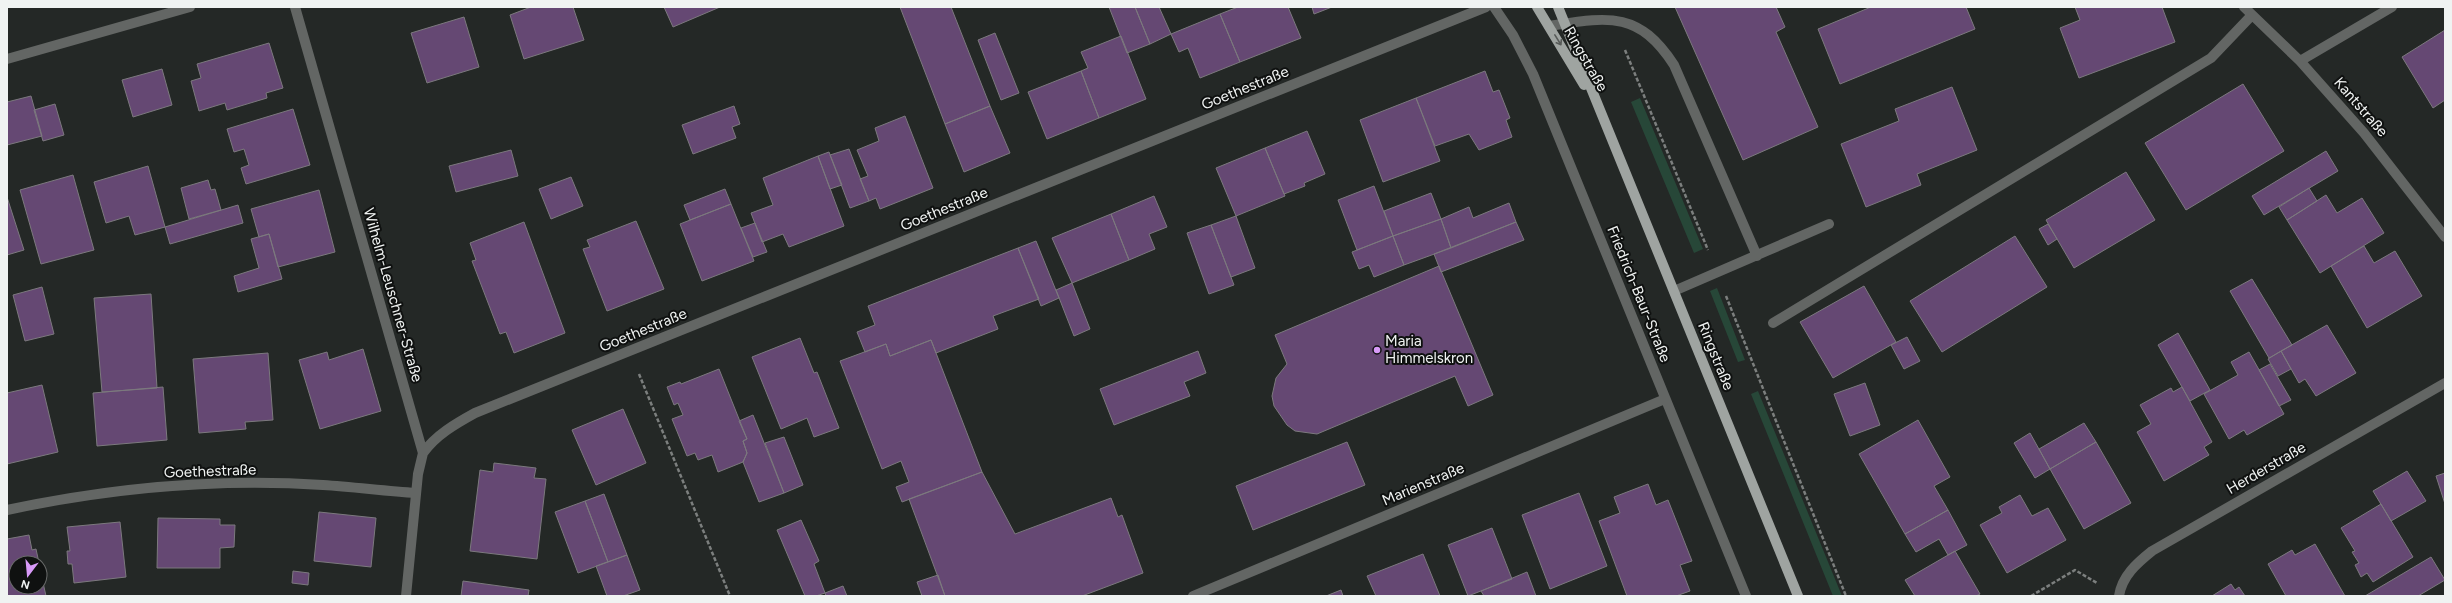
<svg xmlns="http://www.w3.org/2000/svg" width="2452" height="603" viewBox="0 0 2452 603" font-family="Figtree,sans-serif">
	<style>
		.green { fill: #274738 }
		.building { fill: #654873; stroke: #7c797e }
		.lines { fill: none; stroke-linecap: round; stroke-linejoin: round }
		.path { stroke: #7c7f7e; stroke-width: 2.5; stroke-dasharray: 4 2; stroke-linecap: butt }
		.minor { stroke: #636664; stroke-width: 10 }
		.major { stroke: #9fa4a1; stroke-width: 10 }
		.oneway { stroke: #575a58 }
		.poi-dot { fill: #d89af8; stroke: #0f1110; stroke-width: 1.5 }
		.labels { text-anchor: middle; dominant-baseline: central; stroke-width: 4; stroke-linejoin: round; paint-order: stroke }
		.street-label { font-size: 15px; fill: #f0f3f2; stroke: #0f1110 }
		.poi-label { font-size: 15px; fill: #f0f3f2; stroke: #0f1110; text-anchor: start }
	</style>
	<rect width="100%" height="100%" fill="#242826"/>
	<path class="green" d="M1640,98L1703,249L1694,253L1631,102Z
		M1717,288L1745,360L1738,362L1710,291Z
		M1758,391L1842,596H1833L1751,394Z"/>
	<path class="building" d="M573,7L584,40L524,59L510,15L531,7Z
		M664,7H720L673,27Z
		M900,7H951L990,106L945,124Z
		M1109,7H1135L1150,44L1127,53Z
		M1135,7H1159L1171,34L1150,44Z
		M1238,7H1288L1301,38L1240,62L1220,14Z
		M1312,7H1332L1314,14Z
		M1675,7H1776L1785,27L1776,32L1818,127L1743,160Z
		M1871,7H1966L1975,29L1840,84L1818,29Z
		M2075,7H2162L2175,42L2079,78L2060,28L2080,20Z
		M1220,14L1240,62L1200,78L1188,48L1179,52L1171,34Z
		M464,17L479,67L427,83L411,33Z
		M2445,30V100L2433,108L2402,57Z
		M995,33L1019,93L1001,100L978,40Z
		M1121,36L1146,99L1099,118L1081,71L1088,68L1081,52Z
		M269,43L283,88L266,93L267,98L227,110L225,103L199,111L191,81L201,78L197,64Z
		M162,69L172,105L133,117L122,80Z
		M1081,71L1099,118L1047,139L1028,92Z
		M1485,71L1493,92L1499,90L1510,118L1506,120L1512,137L1479,150L1469,134L1435,146L1416,98Z
		M2243,84L2284,151L2186,210L2145,143Z
		M1952,87L1977,150L1917,174L1921,185L1866,207L1841,144L1899,121L1895,109Z
		M31,96L42,136L7,145V102Z
		M1416,98L1440,161L1383,182L1360,120Z
		M55,104L64,135L43,141L34,110Z
		M734,106L740,124L732,127L736,138L693,154L682,125Z
		M990,106L1010,153L964,172L945,124Z
		M293,109L310,165L246,184L241,168L249,165L244,149L234,152L227,129Z
		M905,116L933,188L880,209L876,198L869,201L860,179L868,176L857,150L879,141L875,128Z
		M1307,131L1325,174L1304,183L1305,186L1284,194L1265,148Z
		M1265,148L1285,196L1236,216L1216,168Z
		M849,149L869,201L850,208L830,155Z
		M511,150L518,176L456,192L449,166Z
		M2326,151L2338,171L2264,215L2252,196Z
		M829,152L842,185L830,189L818,156Z
		M818,156L844,226L789,247L783,234L762,242L751,213L773,205L763,178Z
		M148,166L165,227L135,235L129,216L106,223L94,182Z
		M2126,172L2155,220L2074,268L2046,220Z
		M73,175L94,250L41,264L20,190Z
		M571,177L583,206L551,219L539,189Z
		M208,180L211,190L215,189L221,210L189,219L181,188Z
		M1374,186L1393,236L1357,250L1338,200Z
		M2309,188L2317,201L2287,220L2279,207Z
		M725,189L731,204L690,220L684,205Z
		M319,190L335,252L278,267L269,234L259,237L251,209Z
		M1431,193L1441,219L1393,236L1384,211Z
		M2326,195L2337,213L2362,198L2384,233L2320,273L2287,220Z
		M1154,196L1167,227L1149,234L1155,249L1129,260L1111,214Z
		M7,197L24,250L7,255Z
		M1509,203L1516,222L1451,248L1441,219L1469,207L1473,218Z
		M731,204L754,261L702,281L680,224Z
		M238,205L243,223L170,244L165,227Z
		M1111,214L1129,260L1072,283L1052,238Z
		M1236,216L1255,268L1231,277L1211,225Z
		M1441,219L1451,248L1404,265L1393,236Z
		M636,221L664,289L607,311L583,249L590,247L587,240Z
		M524,222L565,333L514,353L506,332L500,334L472,261L476,260L470,243Z
		M1516,222L1524,240L1441,272L1434,254Z
		M755,223L767,252L753,257L741,228Z
		M2048,224L2057,239L2048,245L2039,229Z
		M1211,225L1234,285L1209,294L1187,233Z
		M269,234L282,279L238,292L234,276L259,268L251,239Z
		M1393,236L1404,265L1374,277L1369,265L1359,269L1352,252Z
		M2015,236L2047,287L1942,352L1910,301Z
		M1036,241L1059,298L1041,306L1018,248Z
		M2364,246L2374,263L2395,251L2422,296L2367,328L2331,266Z
		M1018,248L1039,299L993,316L998,329L936,353L931,340L890,356L886,344L865,352L857,332L875,325L868,306Z
		M1439,266L1493,395L1468,406L1455,376L1317,434L1295,431L1287,425L1274,406L1272,396L1276,378L1287,364L1275,335Z
		M2252,279L2292,345L2269,358L2230,291Z
		M1072,283L1090,329L1074,336L1056,290Z
		M1864,286L1896,342L1833,378L1800,322Z
		M42,287L54,334L25,341L13,295Z
		M151,294L157,388L102,392L94,298Z
		M2327,325L2356,373L2316,396L2305,379L2299,383L2281,351Z
		M2178,333L2210,390L2190,401L2158,345Z
		M1907,337L1920,361L1904,369L1891,345Z
		M800,338L814,373L817,372L839,428L814,437L807,418L781,429L752,357Z
		M931,340L982,472L902,502L896,487L909,482L901,461L882,469L840,361L886,344L890,356Z
		M363,349L381,411L320,429L299,360L327,352L329,360Z
		M1198,351L1206,373L1184,382L1190,396L1114,425L1100,389Z
		M2281,351L2291,369L2278,376L2268,359Z
		M2249,352L2284,414L2247,435L2244,430L2229,439L2204,394L2238,375L2231,362Z
		M268,353L273,420L245,422L246,429L199,433L193,359Z
		M2270,364L2291,400L2279,406L2259,370Z
		M719,369L747,439L743,441L747,453L743,462L718,472L712,455L698,460L695,453L687,456L672,419L683,415L678,403L674,405L667,387L680,382L681,384Z
		M1865,383L1880,425L1850,436L1834,394Z
		M42,385L58,452L7,464V393Z
		M163,387L167,440L97,446L93,393Z
		M2182,387L2212,442L2204,447L2209,455L2164,481L2137,432L2151,424L2140,405L2171,388L2173,392Z
		M623,409L646,463L596,485L572,430Z
		M753,415L784,493L759,502L743,462L747,453L743,441L747,439L739,421Z
		M1918,420L1950,477L1934,486L1948,510L1905,534L1859,454Z
		M2084,423L2096,442L2050,469L2039,449Z
		M2030,433L2050,469L2035,478L2014,443Z
		M784,437L803,485L784,493L765,443Z
		M1347,442L1365,485L1253,530L1236,486Z
		M2096,442L2131,503L2084,529L2050,469Z
		M494,463L536,468L534,478L546,479L537,559L470,551L480,470L493,472Z
		M2407,471L2426,501L2391,521L2373,491Z
		M982,472L1015,534L1111,498L1118,517L1122,515L1143,573L1082,596H945L909,499Z
		M2445,473V504L2436,476Z
		M1648,484L1656,505L1668,500L1692,561L1680,565L1690,591L1676,596H1627L1599,521L1620,513L1614,497Z
		M1579,493L1607,566L1550,589L1522,515Z
		M604,494L627,555L608,562L585,501Z
		M2020,495L2032,516L2048,508L2066,540L2007,573L1980,525L2002,513L1999,507Z
		M585,501L608,562L578,573L555,512Z
		M2381,504L2413,557L2373,582L2367,573L2361,577L2355,565L2359,563L2352,552L2355,551L2341,528Z
		M1948,510L1967,545L1948,555L1939,539L1916,552L1905,534Z
		M319,512L376,518L371,567L314,561Z
		M158,518L220,519V525H235L234,547L220,548V568H157Z
		M801,520L819,561L814,564L825,593L816,596H805L777,530Z
		M120,522L126,577L74,583L72,564H68L67,551H70L67,527Z
		M1492,528L1512,579L1468,596L1448,545Z
		M29,535L32,550L36,549L39,563H16V587H40V569L46,596H7V539Z
		M2315,544L2345,596H2286L2268,564L2292,550L2295,555Z
		M1955,551L1980,594L1976,596H1915L1905,580Z
		M1423,554L1440,596H1376L1367,576Z
		M627,555L640,590L623,596H607L596,566Z
		M2431,557L2445,580L2418,596H2365Z
		M293,571L309,573L308,585L292,583Z
		M1527,572L1536,596H1484L1481,591Z
		M938,575L945,596H922L917,582Z
		M463,581L529,590L528,596H461Z
		M2231,584L2235,590L2239,587L2245,596H2212Z
		M843,586L847,596H826L825,593Z
		M1341,590L1343,596H1326Z"/>
	<g class="lines">
		<path class="path" d="M1625,50L1708,250
			M1726,296L1846,596
			M639,374L730,596
			M2031,596L2075,570L2097,583"/>
		<path class="minor" d="M295,7L423,453L418,474L406,596
			M1494,7L1513,35L1533,74L1746,596
			M2244,7L2300,61L2364,133L2445,237
			M1549,26C1608,17 1638,10 1674,65L1757,256
			M7,59L190,7
			M2300,61L2392,7
			M1674,291L1829,224
			M1773,323L2211,58L2252,15
			M423,453C436,435 455,424 475,413L1486,7
			M7,510C110,488 217,478 323,485C354,487 385,491 416,493
			M1193,596L1665,399
			M2119,596C2122,576 2137,563 2152,551L2445,383"/>
		<path class="major" d="M1537,7L1584,85
			M1558,7L1798,596"/>
	</g>
	<defs><path id="oneway-shaft" d="M-6 0H5M1.5-3L5.5 0L1.5 3" fill="none" stroke-width="1.6" stroke-linecap="round" stroke-linejoin="round"/></defs>
	<use class="oneway" href="#oneway-shaft" transform="translate(1558 40) rotate(58)"/>
	<circle class="poi-dot" cx="1377" cy="350" r="4"/>
	<g class="labels">
		<g class="street-label">
			<text transform="translate(1586 59) rotate(60)">Ringstraße</text>
			<text transform="translate(1245 88) rotate(-22)">Goethestraße</text>
			<text transform="translate(2361 107) rotate(49)">Kantstraße</text>
			<text transform="translate(944 209) rotate(-22)">Goethestraße</text>
			<text transform="translate(1639 294) rotate(68)">Friedrich-Baur-Straße</text>
			<text transform="translate(393 295) rotate(74)">Wilhelm-Leuschner-Straße</text>
			<text transform="translate(643 330) rotate(-22)">Goethestraße</text>
			<text transform="translate(1716 356) rotate(68)">Ringstraße</text>
			<text transform="translate(2266 468) rotate(-30)">Herderstraße</text>
			<text transform="translate(210 471) rotate(-2)">Goethestraße</text>
			<text transform="translate(1423 484) rotate(-23)">Marienstraße</text>
		</g>
		<g class="poi-label">
			<text x="1385" y="341">Maria<tspan x="1385" dy="17">Himmelskron</tspan></text>
		</g>
	</g>
	<rect width="2452" height="603" fill="none" stroke="#f0f3f2" stroke-width="16"/>
	<g transform="translate(28 575) rotate(196)"><circle r="19" fill="#0f1110" stroke="#696b6a"/>
	<path d="M0-3L7 15L0 10L-7 15Z" fill="#d89af8"/>
	<text y="-6" font-size="11" font-weight="bold" text-anchor="middle" fill="#f0f3f2">N</text>
	</g>
</svg>
